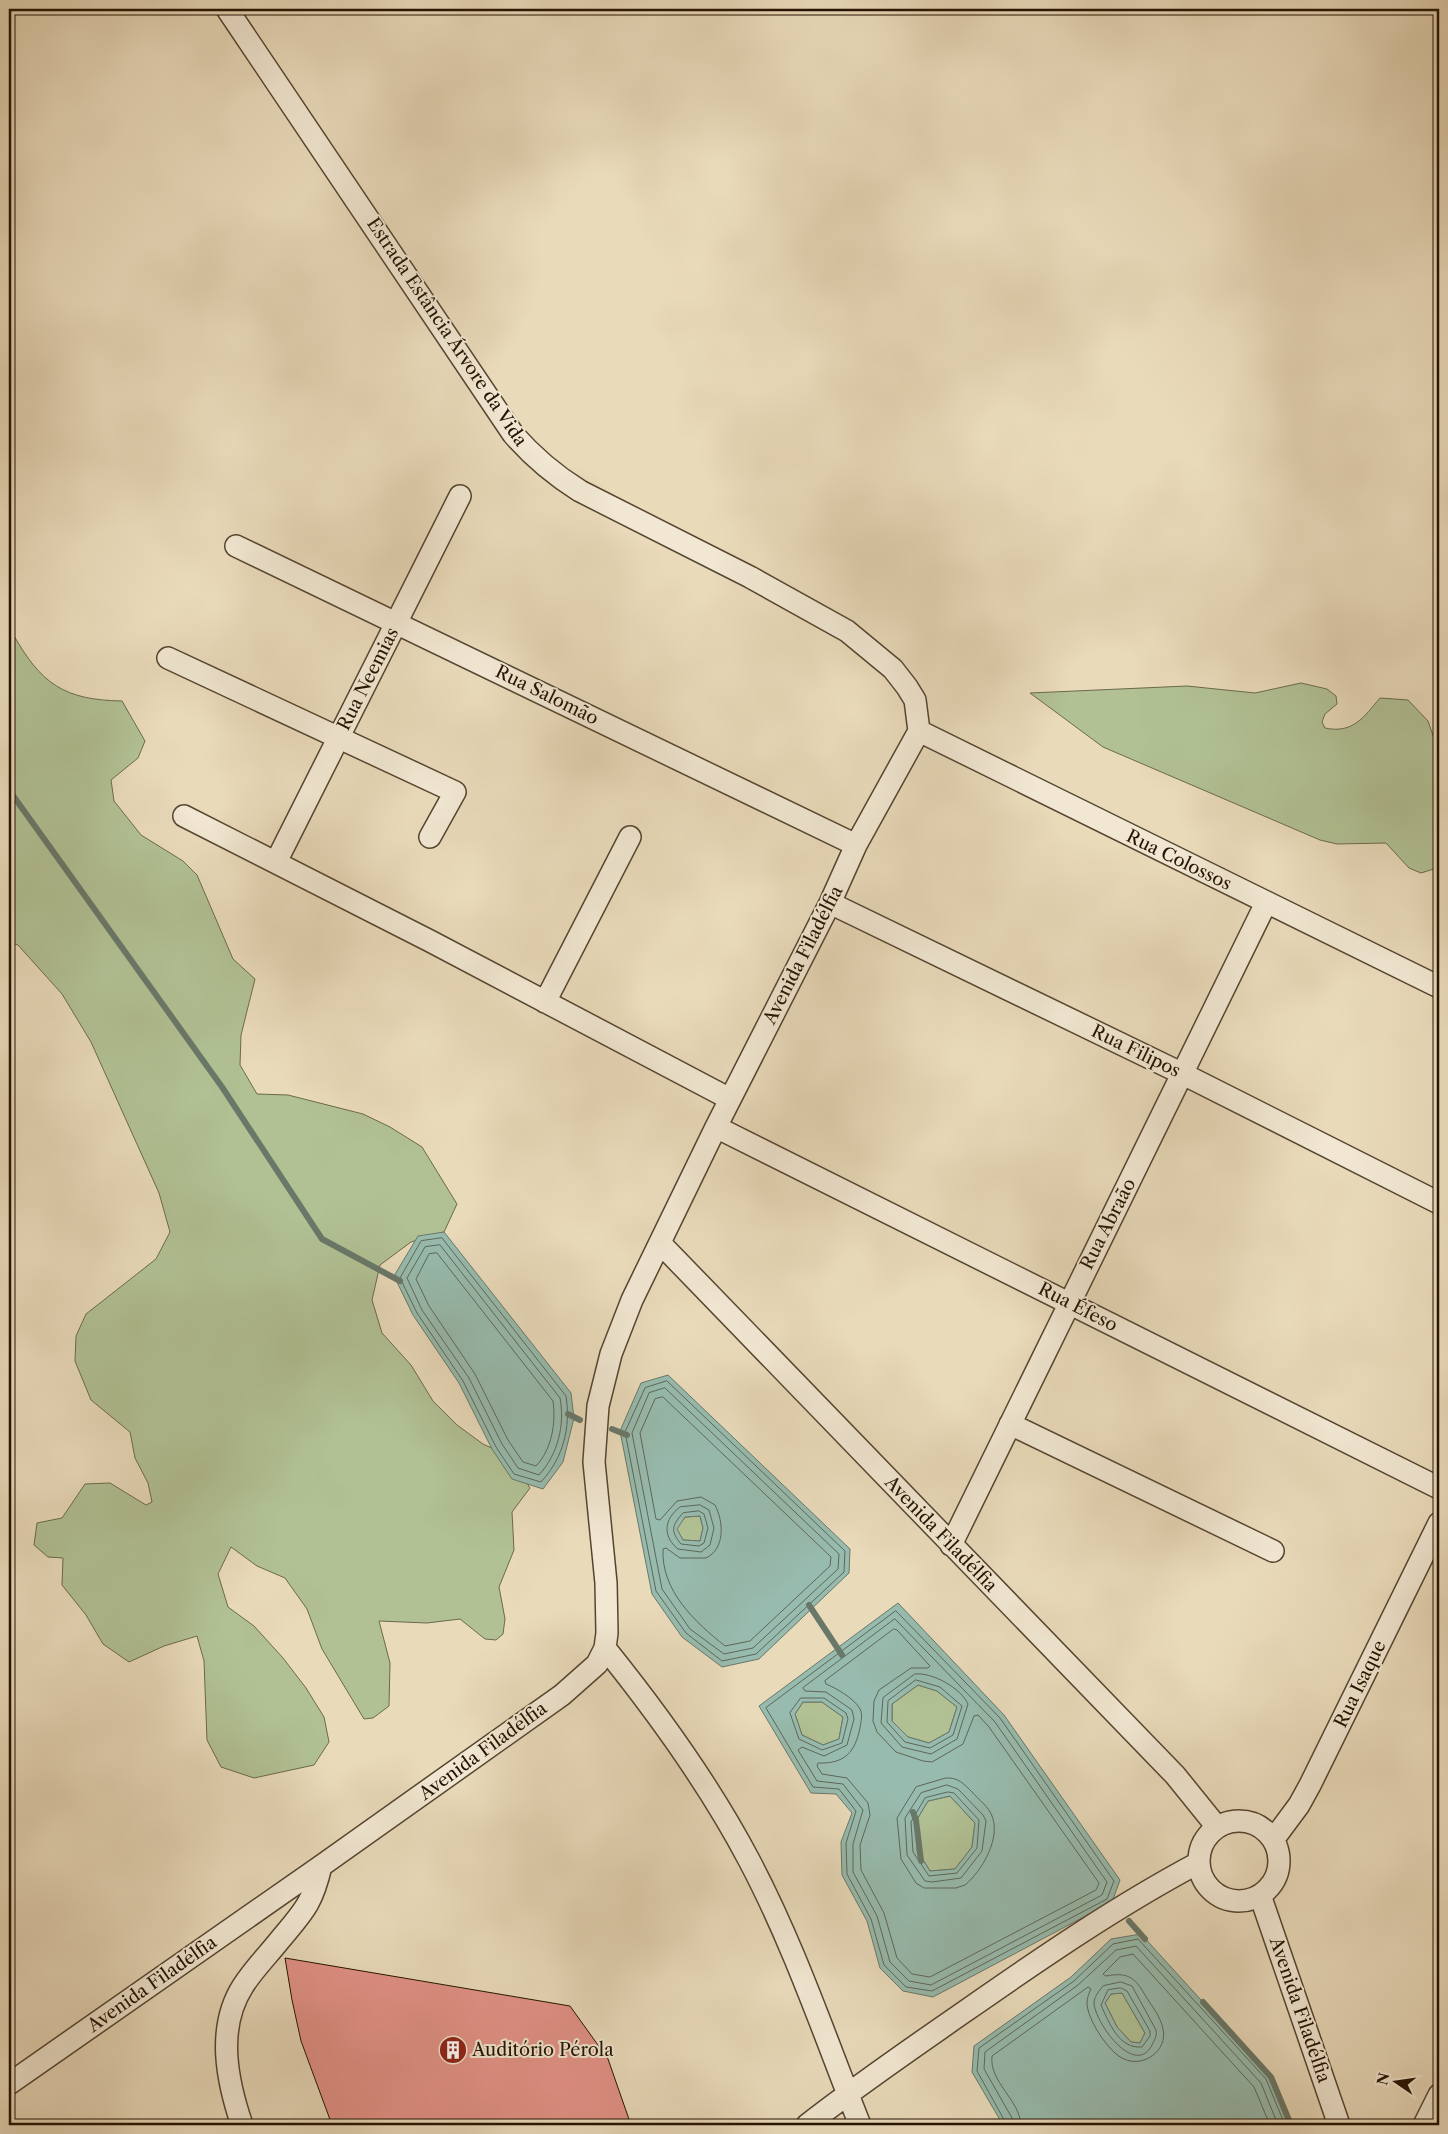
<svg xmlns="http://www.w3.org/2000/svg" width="1448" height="2134" viewBox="0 0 1448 2134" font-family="'Libre Caslon Text',serif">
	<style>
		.green { fill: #b1c194; stroke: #6a6a4b }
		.water { fill: #97bbae; stroke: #697869; fill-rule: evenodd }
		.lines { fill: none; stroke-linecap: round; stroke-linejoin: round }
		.shore { stroke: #5e6758; stroke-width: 1 }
		.stream { stroke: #697869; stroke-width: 6 }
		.building { fill: #e29287; stroke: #241302 }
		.minor-casing { stroke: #554530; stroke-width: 24 }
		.minor { stroke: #f1e7d2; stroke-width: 21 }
		.labels { text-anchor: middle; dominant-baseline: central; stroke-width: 4; stroke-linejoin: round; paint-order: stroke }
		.street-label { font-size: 18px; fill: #241302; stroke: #f1e7d2 }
		.poi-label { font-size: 18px; fill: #241302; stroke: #f1e7d2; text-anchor: start }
	</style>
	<rect width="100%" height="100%" fill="#e9daba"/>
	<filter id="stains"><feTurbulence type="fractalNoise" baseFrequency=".004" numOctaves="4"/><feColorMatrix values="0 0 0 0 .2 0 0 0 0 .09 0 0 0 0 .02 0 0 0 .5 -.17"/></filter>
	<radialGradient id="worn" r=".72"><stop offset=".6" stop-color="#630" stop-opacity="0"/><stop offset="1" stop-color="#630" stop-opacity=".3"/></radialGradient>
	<path class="green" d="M9,632L13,634C41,684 64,700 122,701L145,741L138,758L111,780L114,801L141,835L183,861L197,875L233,959L255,979L241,1035L240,1065L257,1094L288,1095L363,1114L390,1127L422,1147L457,1204L444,1232L411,1242L380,1265L372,1300L382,1333L411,1365L433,1401L457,1425L483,1444L511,1457L530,1488L512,1512L514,1550L499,1587L505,1619L503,1634L496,1640L485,1639L460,1619L427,1623L379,1621L390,1663L389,1706L373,1718L364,1719L322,1649L307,1609L285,1578L257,1566L231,1547L218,1574L228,1607L254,1626L283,1658L306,1688L324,1717L329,1742L314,1765L254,1778L221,1767L207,1740L204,1661L197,1636L164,1646L129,1662L103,1644L86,1615L62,1585L63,1558L48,1557L34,1545L37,1523L62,1518L85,1484L110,1483L146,1505L152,1502L148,1483L135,1458L130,1432L91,1400L75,1361L76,1336L86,1314L156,1259L170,1232L159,1193L91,1042L62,994L18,945L9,942Z
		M1301,683L1327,689L1336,696L1337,704L1325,714L1322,722L1325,728C1353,734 1364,717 1380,698L1408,700L1428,721L1439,753V866L1437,868L1421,873L1409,868L1386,843L1337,844L1320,840L1103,747L1030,693L1187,686L1255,693Z
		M700,1516L703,1528L700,1541L683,1540L676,1529L685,1517Z
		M918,1685L937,1691L957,1707L949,1732L929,1743L908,1737L892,1721V1704Z
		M803,1702H822L843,1717L839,1739L823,1745L802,1735L795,1714Z
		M950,1796L975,1823L972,1847L955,1869L930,1871L917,1850L916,1821L928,1801Z
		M1122,1993L1145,2033L1140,2043L1131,2042L1117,2027L1105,2003L1111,1994Z"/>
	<path class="water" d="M444,1232L571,1393L574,1418L563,1462L543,1489L512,1479L492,1449L459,1383L413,1315L394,1276L418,1236Z
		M668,1375L850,1549L849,1573L759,1659L722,1667L682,1637L652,1594L620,1431L641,1383ZM700,1516L703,1528L700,1541L683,1540L677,1529L685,1517Z
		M898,1603L1004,1715L1120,1880L1112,1902L933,1997L903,1991L880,1968L867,1921L842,1875L841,1842L852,1813L836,1794L811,1793L759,1706ZM918,1685L937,1691L957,1707L949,1732L929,1743L908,1737L892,1721V1704ZM803,1702H822L843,1717L839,1739L823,1745L802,1735L795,1714ZM950,1796L975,1823L972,1847L955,1869L930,1871L917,1850L916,1821L928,1801Z
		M1141,1934L1271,2077L1291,2125H1003L972,2072L974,2046L1071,1977L1111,1939ZM1122,1993L1145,2033L1140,2043L1131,2042L1117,2027L1105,2003L1111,1994Z"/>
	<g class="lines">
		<path class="shore" d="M442,1238L566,1396C571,1428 563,1458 541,1482L514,1474L496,1447L463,1381L417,1313L400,1278L421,1241Z
			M440,1245L560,1398C565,1425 558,1454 539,1475L518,1468L502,1444L469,1378L422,1310L407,1278L425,1247Z
			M437,1253L553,1401C556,1423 552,1449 536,1466L523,1462L508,1440L475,1374L429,1306L416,1279L429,1254Z
			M667,1381L845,1551L844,1572L756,1654L722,1661L686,1633L656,1591L625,1432L645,1388Z
			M665,1388L839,1554L838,1569L753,1648L724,1654L690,1629L662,1589L632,1433L649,1393Z
			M663,1397L831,1557L830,1566L750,1641L725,1646C695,1622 661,1591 663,1549L666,1548L680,1558H706C725,1549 724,1522 715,1505L701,1497L677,1501L660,1520L656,1519L640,1433L655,1399Z
			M700,1505L709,1510L714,1528L710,1545L701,1552L678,1549C662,1536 664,1519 680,1507Z
			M699,1511L704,1514L708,1528L704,1543L699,1546L681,1544C670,1531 672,1525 683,1513Z
			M896,1611L1000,1718L1114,1881L1107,1899L932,1991L906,1987L884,1965L871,1919L847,1874L846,1843L856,1811L839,1789L813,1787L766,1708Z
			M895,1619L995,1722L1107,1882L1102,1895L931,1985L909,1981L890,1962L877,1916L853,1872V1844L863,1810L843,1784L817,1781L798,1750L802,1747L824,1756L847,1745L854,1719L852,1710L826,1692L805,1691L803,1688Z
			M894,1629L897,1630L930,1666L928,1668H911L879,1690L874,1701L873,1721L877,1732L896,1752L923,1761L932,1762L963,1744L974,1716L978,1715L989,1727L1099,1883L1096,1890L930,1977L912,1974L897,1958L884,1913L861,1870L860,1845L870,1815L868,1803L847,1778L822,1774L817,1766L818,1763C845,1764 855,1752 860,1728C861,1721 863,1715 860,1709C855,1699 836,1688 826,1684L825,1681Z
			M915,1674C932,1672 961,1688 968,1704L957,1739L931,1754L902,1747L881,1723L883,1698Z
			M916,1680L940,1687L962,1706L953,1735L930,1748L905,1742L887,1722L888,1701Z
			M801,1698H824L846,1713L848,1719L842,1743L822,1750L799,1739L790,1713Z
			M946,1778C958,1777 964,1784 972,1792C978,1799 989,1807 992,1816C1001,1838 982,1871 965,1885L956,1888H924L916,1883L901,1859L897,1818L916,1787Z
			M947,1785L958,1789L983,1815L986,1821L982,1851L961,1878L932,1882L925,1881L907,1855L905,1818L921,1793Z
			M948,1792L954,1793L979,1820L977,1848L957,1873L929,1876L913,1852L911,1822L925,1798Z
			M1121,1982L1132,1986L1156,2030C1157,2036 1155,2039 1152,2045C1135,2078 1095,2023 1094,2003C1094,1997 1099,1991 1103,1986Z
			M1121,1988L1127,1991L1150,2031V2036L1142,2047C1119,2049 1109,2023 1101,2005L1108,1990Z
			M1007,2125L977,2071L979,2048L1074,1981L1113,1944L1138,1939L1266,2079L1285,2125
			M1013,2125L1012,2118L984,2069L985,2052L1078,1985L1116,1950L1136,1946L1261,2083L1278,2125
			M1021,2125C1020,2100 989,2082 992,2056L1088,1987L1091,1989C1089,1993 1087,1998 1087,2003C1087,2019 1109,2053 1124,2059C1143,2068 1168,2051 1163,2029C1161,2017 1151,2005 1145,1995C1135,1977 1127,1972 1106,1976L1103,1974L1120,1957L1133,1954L1254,2087L1270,2125"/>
		<path class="stream" d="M9,790L222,1087L322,1239L400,1281
			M568,1414L580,1420
			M612,1429L627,1435
			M809,1605L842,1655
			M913,1812L916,1820L921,1861
			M1129,1921L1145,1939
			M1203,2002L1271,2077L1291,2125"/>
	</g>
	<path class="building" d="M285,1958L570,2006L608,2059L631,2125H332L301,2041L292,2000Z"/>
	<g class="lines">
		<defs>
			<path id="minor" d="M236,546L856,845
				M168,658L455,792L430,837
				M919,731L1439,987
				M184,816L430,941L730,1099
				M276,862L460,496
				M830,903L1183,1074L1439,1203
				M545,1002L630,837
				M716,1127L1439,1488
				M660,1243L1175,1775L1217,1827
				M1010,1424L1273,1551
				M951,1545L1266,903
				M605,1648C659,1715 709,1784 749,1860C794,1945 825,2037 860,2125
				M1199 1861a40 40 0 1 1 80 0a40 40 0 1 1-80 0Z
				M1273,1840L1299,1805L1310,1785L1439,1523
				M1260,1895L1339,2125
				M9,2084L321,1866L562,1695L597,1664L605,1648L607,1633L606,1583L594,1462L598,1406L611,1354L632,1300L716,1127L830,903L856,845L919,731L915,700L907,687L893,669L847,631L750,577L580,491C553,474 533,457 513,434L227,9
				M242,2125C227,2081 216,2028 243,1986C253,1970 267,1956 279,1941C303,1912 312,1905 321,1866
				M807,2125C858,2085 911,2049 964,2012C1040,1959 1117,1906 1198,1863
				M1424,2125L1439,2095"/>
		</defs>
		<use href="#minor" class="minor-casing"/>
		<use href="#minor" class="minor"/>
	</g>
	<defs>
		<symbol id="building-disc" viewBox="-11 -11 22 22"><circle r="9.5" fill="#8f2418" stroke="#f1e7d2"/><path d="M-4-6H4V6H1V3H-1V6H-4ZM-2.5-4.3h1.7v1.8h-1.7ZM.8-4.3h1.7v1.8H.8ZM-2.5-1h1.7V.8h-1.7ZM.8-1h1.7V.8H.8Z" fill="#fff"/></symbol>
	</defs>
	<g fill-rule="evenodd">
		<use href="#building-disc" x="437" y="2034" width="32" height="32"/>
	</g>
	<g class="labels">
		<g class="street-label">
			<text transform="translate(447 332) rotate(56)">Estrada Estância Árvore da Vida</text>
			<text transform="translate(368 679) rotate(-63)">Rua Neemias</text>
			<text transform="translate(547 695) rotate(26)">Rua Salomão</text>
			<text transform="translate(1179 860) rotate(26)">Rua Colossos</text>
			<text transform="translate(803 955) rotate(-63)">Avenida Filadélfia</text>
			<text transform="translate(1136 1051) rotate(26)">Rua Filipos</text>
			<text transform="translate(1108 1224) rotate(-63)">Rua Abraão</text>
			<text transform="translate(1078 1307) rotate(27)">Rua Éfeso</text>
			<text transform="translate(941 1534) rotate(46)">Avenida Filadélfia</text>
			<text transform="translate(1360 1684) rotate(-64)">Rua Isaque</text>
			<text transform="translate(483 1751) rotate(-36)">Avenida Filadélfia</text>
			<text transform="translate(152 1984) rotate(-35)">Avenida Filadélfia</text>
			<text transform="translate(1300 2010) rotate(71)">Avenida Filadélfia</text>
		</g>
		<g class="poi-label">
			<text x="472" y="2050">Auditório Pérola</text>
		</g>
	</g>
	<rect width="1448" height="2134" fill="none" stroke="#e9daba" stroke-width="30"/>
	<rect x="10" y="10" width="1428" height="2114" fill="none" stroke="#241302" stroke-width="2.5"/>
	<rect x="15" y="15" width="1418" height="2104" fill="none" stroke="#241302"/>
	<g transform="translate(1396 2082) rotate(283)" stroke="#f1e7d2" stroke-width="4" paint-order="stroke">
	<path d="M0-4L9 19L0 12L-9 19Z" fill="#241302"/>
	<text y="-8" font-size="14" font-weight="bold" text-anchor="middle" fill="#241302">N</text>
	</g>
	<rect width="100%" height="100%" filter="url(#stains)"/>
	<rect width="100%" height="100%" fill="url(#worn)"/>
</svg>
